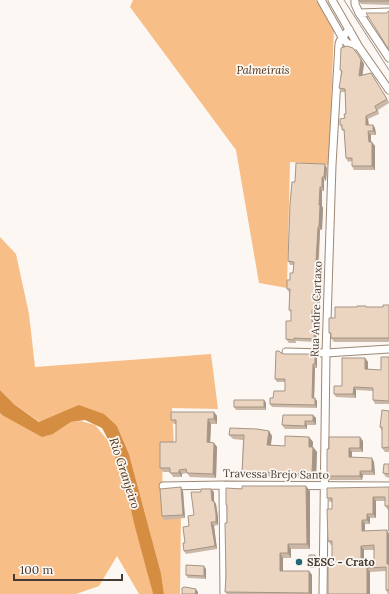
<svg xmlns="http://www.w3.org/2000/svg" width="389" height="594" viewBox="0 0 389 594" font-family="Lora,serif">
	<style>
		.green { fill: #f8be87 }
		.water { fill: #d58d42 }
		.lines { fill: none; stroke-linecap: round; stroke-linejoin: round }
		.minor-casing { stroke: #9d8874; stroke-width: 9 }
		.minor { stroke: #fff; stroke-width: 7 }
		.tram { stroke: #9a938c; stroke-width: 1 }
		.wall { fill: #cbb7a5; fill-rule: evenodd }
		.shaded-wall { fill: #a59586 }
		.building { fill: #ecd5c0; stroke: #a59586; fill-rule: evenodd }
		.poi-dot { fill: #226977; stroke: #fcf7f3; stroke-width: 1.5 }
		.labels { text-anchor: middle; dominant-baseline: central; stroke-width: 3.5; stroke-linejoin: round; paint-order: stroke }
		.park-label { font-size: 11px; font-style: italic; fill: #4c2e0e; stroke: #fcf7f3 }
		.street-label { font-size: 11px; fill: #443b32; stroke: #fcf7f3 }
		.poi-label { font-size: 11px; font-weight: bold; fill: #443b32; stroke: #fcf7f3; text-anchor: start }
		.water-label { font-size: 12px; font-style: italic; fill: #4b2d0d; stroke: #fcf7f3 }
	</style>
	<rect width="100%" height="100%" fill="#fcf7f3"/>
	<path class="green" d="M133,0H316L334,27L329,165L290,162L287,288L259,283L236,150L130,7Z
		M0,237L16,254L29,314L35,367L211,354L218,409L172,408L174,445H162L163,515L181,514L180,594H164L161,573L129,454L117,426L62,412L40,422L15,405L0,390Z
		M0,413L2,415L53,434L71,422L81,421L95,425L110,443L126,488L153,594H139L117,556L99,586L76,594H0Z"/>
	<path class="water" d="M0,390L15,405L39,422L62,412L79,405L104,414L117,426L129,454L161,573L164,594H153L135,527L126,488L110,443L102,428L85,420L71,422L53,434L42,437L2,415L0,413Z"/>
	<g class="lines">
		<defs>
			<path id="minor" d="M321,0L342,37L347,43L359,47
				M332,0L359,47L389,90
				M355,0V4L359,13L389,58
				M359,13L389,12
				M286,352L326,353L389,349
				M223,485L224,594
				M163,486L223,485L389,486
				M323,594L326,353L332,165L339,44L340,41L349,29"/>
		</defs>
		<use href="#minor" class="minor-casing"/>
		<use href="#minor" class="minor"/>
		<path class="tram" d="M344,0L389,70"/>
	</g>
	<path class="wall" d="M389,0V5L361,4L359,1Z
		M353,48L362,60L364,64L362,75L371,73L389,102V103L378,110L379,114L368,119L369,125H373L375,128L376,135H371V142L375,146V170H354L352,166V161L348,162L346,158L344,132L340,125L345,118L346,114L345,92H341L339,88L342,73L340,70Z
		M327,168L326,181L324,180V191H322V206L323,208L322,230H320L319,262L322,266L319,314H314V322L317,325L316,342L296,341V343H289L286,339L291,321V312L289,310V292L287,289L293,273L294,265H290L288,261L295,182Z
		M389,305V342H334L331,338V336L329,333L335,318L357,307H383Z
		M281,353L284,354L317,358V368H315L314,398L317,401V408L272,407L270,404L273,398L285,391V382H277L275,379Z
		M389,357V404H375L373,400V391L356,390V398L336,397L334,394L342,386L365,358L368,362V370H381Z
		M264,400L266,403V410H236L234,407Z
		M389,411V452H385L382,448V431L380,427Z
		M214,412L217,416V424H211L210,442L214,443L217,447L216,478L190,477L187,473L182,474V477H173L170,472H163L160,468L176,442V424H174L171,420Z
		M313,415L316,418V425H307V429H285L282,425Z
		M269,431L272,436L271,445L285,446L309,437L313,442V447L317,452L316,478L264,477H245L242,472L243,440L233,439L229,435Z
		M363,441V452H352V457L374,462L375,475H363L362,480H329L327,476V449Z
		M389,464V478L386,477L383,473Z
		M389,487V510H388L385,506V501H376V518H370V524H365V531L387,530L389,534V594H388L386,590V571L370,572V594H328L332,562V545H331L328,541L332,509V502H330L327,498ZM364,550H374V562H364Z
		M211,489L214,492V501L216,504L218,517V525L214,526L217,549L186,554L184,551L185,543L189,526L194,515L201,492Z
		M183,491L185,518L164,520L162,516Z
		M310,491V549H291V558H283V571H309L312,575V594H227L225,592L227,507L226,505Z
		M315,555L316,558V568H310L308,565Z
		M206,569V579L188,578L186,575Z"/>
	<path class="shaded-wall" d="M359,56L364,64L362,79L359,76Z
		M366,116L368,119L369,129L366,125Z
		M373,125L375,128L376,135L373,131Z
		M368,131L371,135V146L369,142Z
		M372,142L375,146V170L372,166Z
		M325,164L327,168L326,181L324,177Z
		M322,177L324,180V191L322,187Z
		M320,187L322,191V206L323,208L322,230L319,227V205Z
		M318,227L320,230L318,265L316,262Z
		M319,262L322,266L319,314L317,311Z
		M312,310L314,314V325L312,322Z
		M315,322L317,325L316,342L314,339Z
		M315,354L317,358V368L315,364Z
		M365,358L368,362V373L365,369Z
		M313,364L315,368L314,401L312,398Z
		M354,387L356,390V398L353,394Z
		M315,398L317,401V408L315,405Z
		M264,400L266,403V410L264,407Z
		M214,412L217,416V424L214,419Z
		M313,415L316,418V425L313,421Z
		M208,419L211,424L210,446L207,442Z
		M305,421L307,425V429L305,426Z
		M269,431L272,436L270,450L267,445Z
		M309,437L313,442L312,452L309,447Z
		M360,437L363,441V452L360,448Z
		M214,443L217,447L216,478L213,474Z
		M313,447L317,452L316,478L312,474Z
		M349,448L352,452V461L349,457Z
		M372,458L374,462L375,475L372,471Z
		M179,470L182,474V477L179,473Z
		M360,471L363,475L362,480L360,476Z
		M306,486L310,491V549L307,544Z
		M181,487L183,491L185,518L183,515Z
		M211,489L214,492V501L216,504L218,517V525L216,522L212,501Z
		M373,497L376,501V518L373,514Z
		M367,514L370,518V524L367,520Z
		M362,520L365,524V535L362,531Z
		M211,522L214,526L217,549L215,546Z
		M387,530L389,534V566L387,564Z
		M288,544L291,549V558L288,553Z
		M361,546L364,550V566L361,562Z
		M280,553L283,558V575L280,571Z
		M315,555L316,558V568L314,565Z
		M204,566L206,569V579L204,576Z
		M367,568L370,572V594H367Z
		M309,571L312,575V594H310L309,593Z
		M196,589L198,592V594H195Z"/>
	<path class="building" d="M359,0H389V1H359Z
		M389,11V50L366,13H386Z
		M347,46L353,48L359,56L361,60L359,76L371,73L387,99L375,106L377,111L366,116V125H373V131H368L369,142H372V166H352V158H346L344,129L342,130V125H340V119L345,118L344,114H346L345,89L339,88L342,71L340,70L341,48Z
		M296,163L325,164L324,177H322V187H320L319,205H320L319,227H318L316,262H319L317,311L312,310V322H315L314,339L294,338V340L286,339V321H291V310H289L290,289H287V280H290V273H293L294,262L288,261L290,204L292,182H295Z
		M383,305H389V338H331V333H329V318H335V307H357V306H366V307H383Z
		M276,351H279L281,353L284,354H315V364H313L312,398H315V405L270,404V398H273L274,391H285V379H275Z
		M381,357H389V401L373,400V388L354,387L353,394H334V386H342V358H365V369L381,370Z
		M234,400H264V407H234Z
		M382,410L389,411V447L382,448V427H380Z
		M171,412H214V419H208L207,442L214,443L213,474L187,473L186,469L179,470V473H170V468H160V442H176V420H171Z
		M283,415H313V421H305V426L282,425Z
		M230,428L257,429L269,431L267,445L285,446V436L309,437V447H313L312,474L261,472V473L242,472L244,435H229Z
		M329,437H360V448H349V457L372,458V471H360V476H327V449H329Z
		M384,464H389V474L383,473Z
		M242,486H306L307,544H288V553H280V571H309V593L225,592L226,576L225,523H227V505H226V488L242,489Z
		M181,487L183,515L162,516L160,489Z
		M389,487V531V506H385V497H373V514H367V520H362V531L387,530V564H389V590H386V567L367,568V594H328V562H332V541H328L327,509H332V498H327V488ZM374,545V562H361V546Z
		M201,489H211L212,501H214L216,514V522H211L215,546L184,551L183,543H185L183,527L189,526L188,516L194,515L191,492H201Z
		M309,555H315L314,565H308Z
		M186,565L204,566V576L186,575Z
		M185,587L196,589L195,594H182V588Z"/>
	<circle class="poi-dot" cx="299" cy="562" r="4"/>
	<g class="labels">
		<g class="park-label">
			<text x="263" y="70">Palmeirais</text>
		</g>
		<g class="street-label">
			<text transform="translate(316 309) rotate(-88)">Rua Andre Cartaxo</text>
			<text transform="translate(276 474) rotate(1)">Travessa Brejo Santo</text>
		</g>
		<g class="poi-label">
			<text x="307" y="562">SESC - Crato</text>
		</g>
		<g class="water-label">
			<text transform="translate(125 473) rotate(72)">Rio Granjeiro</text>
		</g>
	</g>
	<path d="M14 574v6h108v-6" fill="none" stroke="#443b32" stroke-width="2"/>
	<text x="20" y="574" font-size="12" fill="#443b32" stroke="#fcf7f3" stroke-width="3" paint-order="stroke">100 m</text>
</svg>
